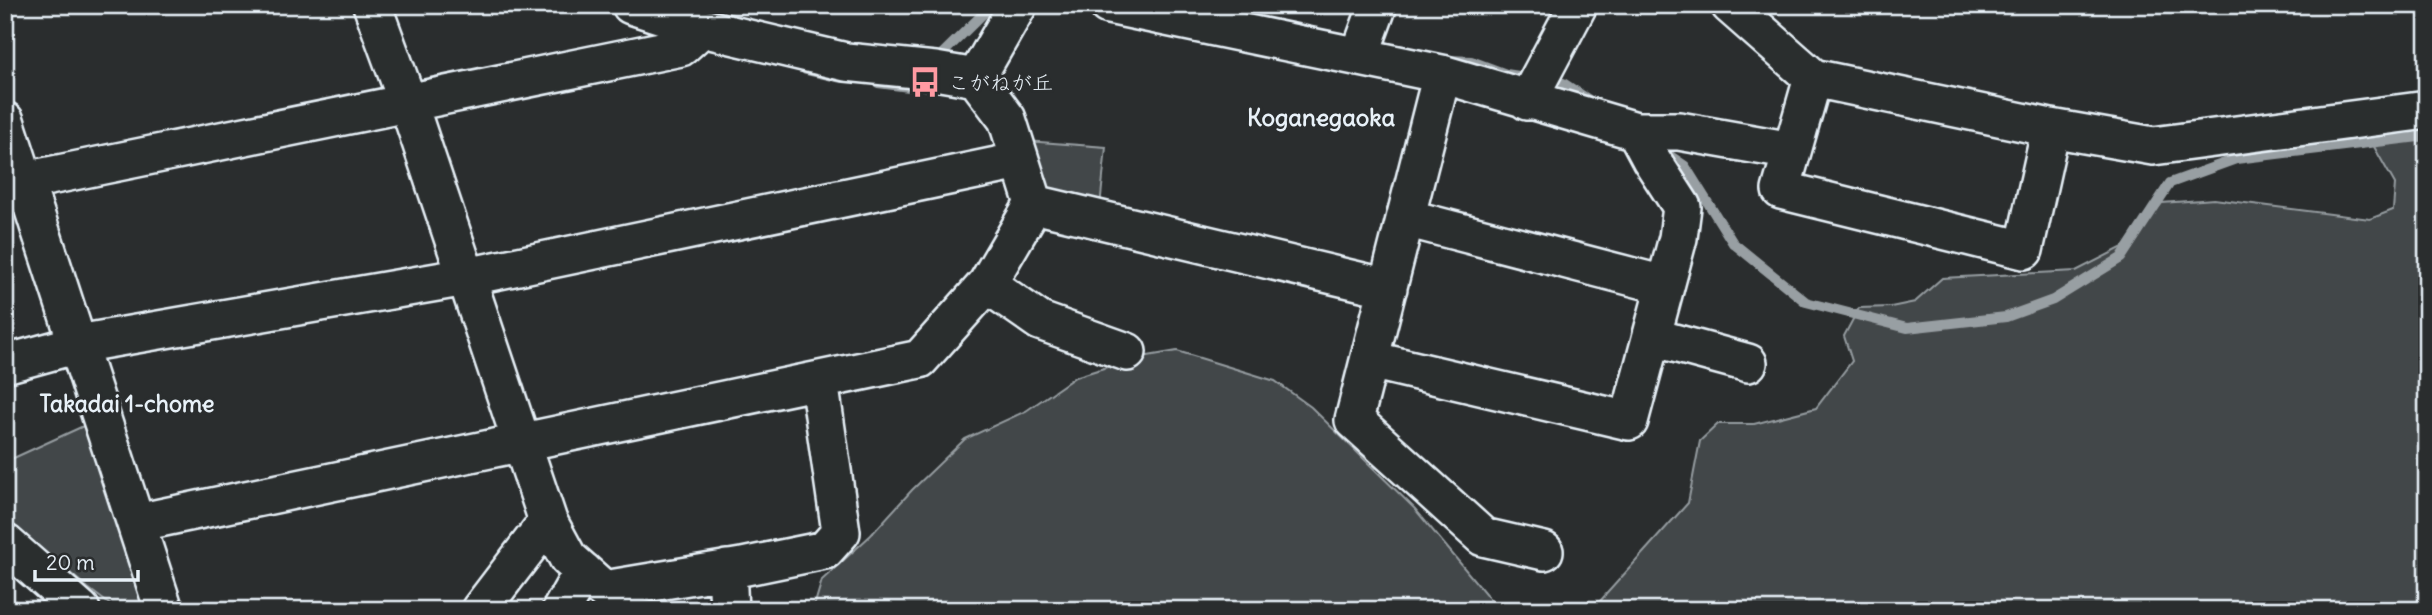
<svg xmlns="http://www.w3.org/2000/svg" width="2432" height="615" viewBox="0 0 2432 615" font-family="Delius,'Klee One',sans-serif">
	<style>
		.green { fill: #424648; stroke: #959ca0; stroke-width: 2 }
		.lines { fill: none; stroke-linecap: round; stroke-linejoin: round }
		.stream { stroke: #989fa3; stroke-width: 10 }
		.street-casing { stroke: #e8f1f8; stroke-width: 42 }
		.street { stroke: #2a2d2e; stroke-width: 37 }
		.labels { text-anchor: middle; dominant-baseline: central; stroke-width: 6; stroke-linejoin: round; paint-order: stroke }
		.poi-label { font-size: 21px; fill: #e8f1f8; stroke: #2a2d2e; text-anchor: start }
		.neighbourhood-label { font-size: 23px; font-weight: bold; fill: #e8f1f8; stroke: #2a2d2e }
		.quarter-label { font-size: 24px; font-weight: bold; fill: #e8f1f8; stroke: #2a2d2e }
	</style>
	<rect width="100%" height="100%" fill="#2a2d2e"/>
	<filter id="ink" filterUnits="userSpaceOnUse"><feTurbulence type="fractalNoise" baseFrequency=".0143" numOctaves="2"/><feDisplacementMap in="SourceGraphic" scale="14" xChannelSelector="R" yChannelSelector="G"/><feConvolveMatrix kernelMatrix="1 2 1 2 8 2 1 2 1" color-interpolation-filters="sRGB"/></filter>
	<g filter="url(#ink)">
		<path class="green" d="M2427,128V610H1592L1688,503L1700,441L1718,424H1754L1816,408L1852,361L1844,336L1859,308L1891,307L1915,302L1942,278L2076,271L2127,245L2162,203L2214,199L2370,219L2393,210L2395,184L2368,136Z
			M1026,141L1106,147L1100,207L1045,190Z
			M1177,351L1275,381L1311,407L1415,509L1499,610H813L822,580L871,535L912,490L965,439L1026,411L1075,377L1136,358Z
			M90,423L148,610H117L88,588L5,518V462Z"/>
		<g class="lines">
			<path class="stream" d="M1449,60L1471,61L1506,74L1563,83L1595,104
				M934,62L992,5
				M806,70L841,78
				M878,83L909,87L917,79
				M1660,149L1685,166L1733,243L1806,302L1907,328L2006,317L2053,300L2121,258L2170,183L2236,159L2427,136"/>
			<defs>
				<path id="street" d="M372,5L408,103L548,521L568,558L604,590L742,567L825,550L841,532L819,381
					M1108,5L1442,74L1636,131L1651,159L1682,207L1678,238L1629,421L1370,360
					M1730,5L1813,78L2051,128L2153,146L2427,110
					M1359,57L1378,5
					M1442,74L1354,420L1483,537L1544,551
					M976,78L1018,5
					M1813,78L1781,190L2024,250L2051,128
					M1527,101L1578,5
					M5,121L164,610
					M1636,131H1679L1792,151
					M5,185L681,47L702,28
					M1034,204L1388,288
					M1406,218L1664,285
					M987,284L1040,321L1127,352
					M1652,337L1748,363
					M5,364L78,344L466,277L1020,161
					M136,523L920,359L987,284L1034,204L1007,119L976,78L935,71L846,62L702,28L631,5
					M5,543L81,610
					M727,569L729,610
					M480,610L548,521
					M561,610L583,571"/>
			</defs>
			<use href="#street" class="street-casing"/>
			<use href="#street" class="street"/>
		</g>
	</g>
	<defs>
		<symbol id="bus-bare" viewBox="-9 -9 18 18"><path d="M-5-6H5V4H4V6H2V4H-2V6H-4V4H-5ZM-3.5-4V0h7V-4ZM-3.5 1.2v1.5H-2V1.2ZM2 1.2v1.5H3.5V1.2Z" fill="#ff9aa2" stroke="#2a2d2e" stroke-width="2.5" paint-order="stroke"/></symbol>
	</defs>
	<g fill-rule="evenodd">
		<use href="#bus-bare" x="903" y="60" width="44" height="44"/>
	</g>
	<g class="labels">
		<g class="poi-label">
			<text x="948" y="82">こがねが丘</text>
		</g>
		<g class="neighbourhood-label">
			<text x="127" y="403">Takadai 1-chome</text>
		</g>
		<g class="quarter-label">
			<text x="1321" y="117">Koganegaoka</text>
		</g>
	</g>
	<rect width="2432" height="615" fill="none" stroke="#2a2d2e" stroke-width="28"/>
	<rect x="14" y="14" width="2404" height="587" fill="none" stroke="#e8f1f8" stroke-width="2.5" filter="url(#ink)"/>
	<path d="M35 570v10h103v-10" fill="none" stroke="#e8f1f8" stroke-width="3.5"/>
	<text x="46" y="570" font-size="21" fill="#e8f1f8" stroke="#2a2d2e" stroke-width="5" paint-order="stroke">20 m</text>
</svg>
